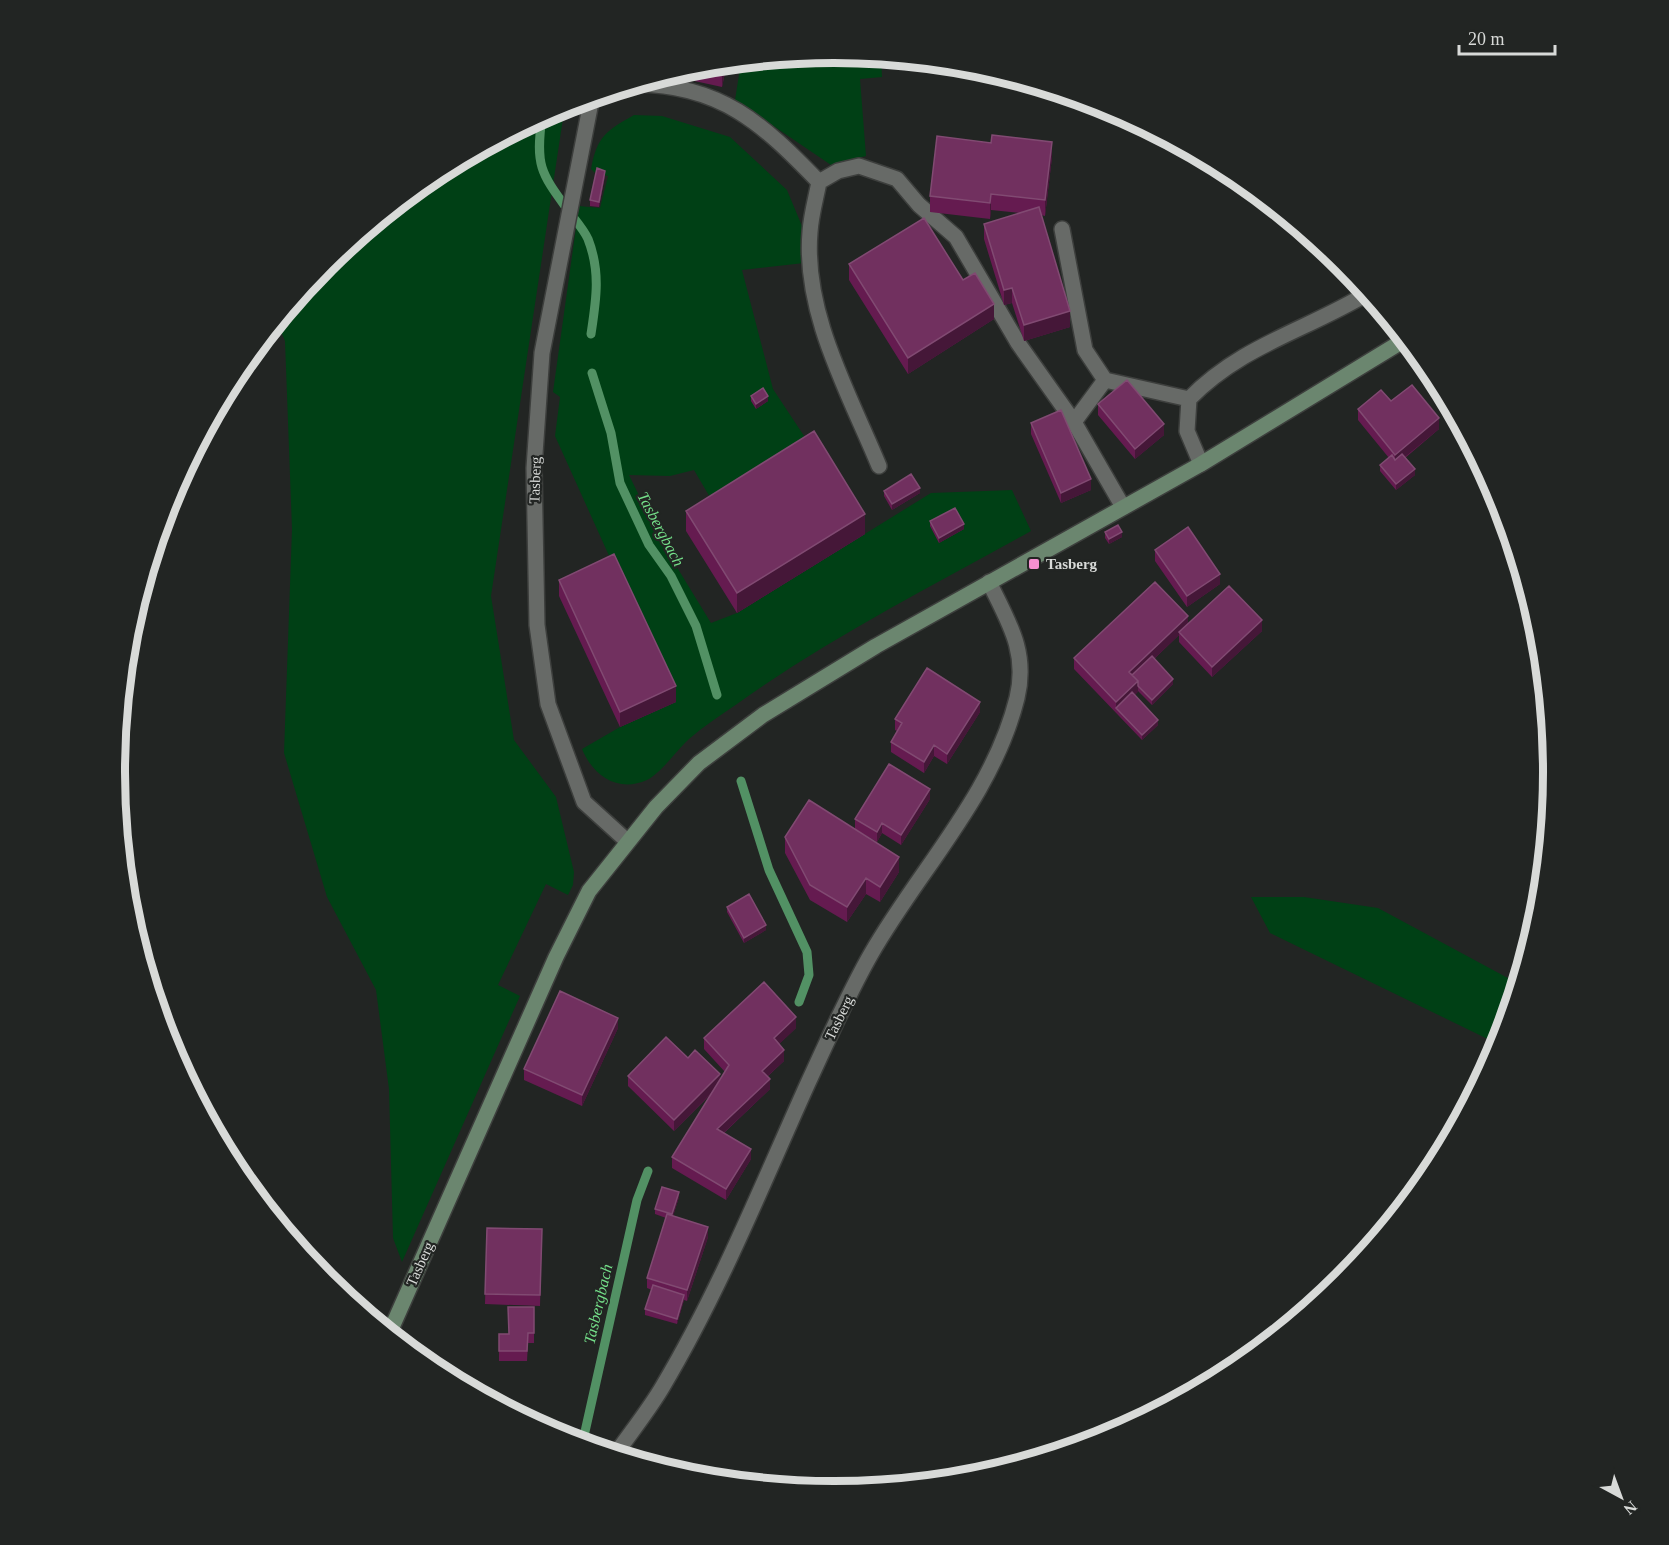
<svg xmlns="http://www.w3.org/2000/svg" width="1669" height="1545" viewBox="0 0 1669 1545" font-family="'Times New Roman',serif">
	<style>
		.green { fill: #004015 }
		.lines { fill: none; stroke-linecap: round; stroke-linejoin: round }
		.stream { stroke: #529164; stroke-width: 9 }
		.lane-casing { stroke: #3d3f3d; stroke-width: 18 }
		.street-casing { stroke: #3d3f3d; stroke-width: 18 }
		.secondary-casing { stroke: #3d3f3d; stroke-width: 18 }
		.lane { stroke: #676a67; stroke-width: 15 }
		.street { stroke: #676a67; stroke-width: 15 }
		.secondary { stroke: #6b866f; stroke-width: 15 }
		.wall { fill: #651b50 }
		.shaded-wall { fill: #451738 }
		.building { fill: #71305f; stroke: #814a72; stroke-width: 1.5 }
		.poi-dot { fill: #f590d1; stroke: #222523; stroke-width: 2 }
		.labels { text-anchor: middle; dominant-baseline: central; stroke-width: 4.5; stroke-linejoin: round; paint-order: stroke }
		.street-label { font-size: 15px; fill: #d8dad8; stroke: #222523 }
		.poi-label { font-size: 15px; font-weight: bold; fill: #d8dad8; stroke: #222523; text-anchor: start }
		.water-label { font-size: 16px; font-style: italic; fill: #74df89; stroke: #222523 }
		.rim { fill: none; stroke: #d8dad8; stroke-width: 8 }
	</style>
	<rect width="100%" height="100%" fill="#222523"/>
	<path class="green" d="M834,53L881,57L882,77L860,79L866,156L831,165L735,100L741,62Z
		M565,105L491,596L514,740L556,797L574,872L573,885L568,895L546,884L498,985L520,996L402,1262L393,1238L389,1089L376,990L327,897L284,753L292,529L285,341L277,322L326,263L435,174Z
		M634,115L662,116L730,137L787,190L802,226L804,263L742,270L773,389L814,451L718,511L694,470L670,476L629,475L664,546L711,623L737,613L931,493L1012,490L1031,531C932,586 829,638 737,704C721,715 704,726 689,739C677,750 660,774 647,780C618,793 593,776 582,749L620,727L675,702L555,436L560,397L553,392L579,206L600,208L608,176L595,173L591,169C597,136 606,131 634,115Z
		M1251,897H1304L1378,908L1519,984L1500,1045L1270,933Z"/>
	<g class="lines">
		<path class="stream" d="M542,117C535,167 541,173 570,213C576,221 584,230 588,239C601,272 596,301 591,334
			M592,373L611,433L620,483L649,545L671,576L696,626L717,695
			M741,781L769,870L807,952L809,975L799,1002
			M582,1445L637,1200L648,1171"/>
		<defs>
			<path id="lane" d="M636,84C721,85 762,123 819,182
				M592,97L542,353L534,468L537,625L548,704L584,802L627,841
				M1062,229L1085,350L1105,380L1189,399
				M1074,422L1105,380
				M1201,464L1187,431L1189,399C1242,345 1305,331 1368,293
				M879,466C849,393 803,313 810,232C811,215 816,198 819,182L838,171L859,166L897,179L919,205L956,237L1018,343L1074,422L1123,507"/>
			<path id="street" d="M615,1455C631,1432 649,1410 663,1386C720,1290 762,1185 808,1083C828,1040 847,996 871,954C919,870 993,795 1017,698C1028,652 1009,623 989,582"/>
			<path id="secondary" d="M389,1334L556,957L589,891L656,807L699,763L763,715L876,646L1201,464L1406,339"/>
		</defs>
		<use href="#lane" class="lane-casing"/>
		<use href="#street" class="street-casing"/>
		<use href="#secondary" class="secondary-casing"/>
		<use href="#lane" class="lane"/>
		<use href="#street" class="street"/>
		<use href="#secondary" class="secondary"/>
	</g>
	<path class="wall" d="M727,63L722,87L667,75L694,66Z
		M1052,157L1045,216L1041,215L1070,327L1024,341L1012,303L1004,305L984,239V224L1020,213L991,210L990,219L930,212V196Z
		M605,176L599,207L590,206V200Z
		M849,264L963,280L994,319L908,374L849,280Z
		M751,396L768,401L756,409L751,401Z
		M1391,401L1439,429L1405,458L1415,475L1396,490L1380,471V465L1389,458L1358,420V409Z
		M1098,404L1164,435L1135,459L1098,415Z
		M1031,423L1091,490L1061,503L1031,434Z
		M884,491L920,493L892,510L884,496Z
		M686,511L865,534L737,613L686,531Z
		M930,521L964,529L939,543L930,526Z
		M1105,532L1122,537L1109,544L1105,538Z
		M1155,550L1220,584L1187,607L1155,561Z
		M559,580L676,702L620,727L559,596Z
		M1188,624L1262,631L1212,677L1179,642V635L1154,659L1173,684L1152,705L1138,691L1135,695L1158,725L1142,740L1074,669V658Z
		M980,712L947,764L934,756L924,773L891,752V742L897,731L895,730V719Z
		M930,799L901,845L882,833L877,842L855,829V819Z
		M785,837L899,872L880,902L866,894L847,922L810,900L785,853Z
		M727,907L766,930L744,943L727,912Z
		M618,1028L582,1106L524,1080V1069Z
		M796,1028L779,1044L784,1061L768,1076L770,1089L724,1133L751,1159L726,1200L672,1168V1157L713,1092L674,1131L628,1086V1076L688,1058L720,1080L725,1072L704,1049V1038Z
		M679,1197L673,1216L708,1237L687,1301L684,1300L677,1324L645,1315V1309L652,1290L647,1288V1278L666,1218L655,1214V1209Z
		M487,1228L542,1229L540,1306L485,1304Z
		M534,1307V1343H528L527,1361H499V1334H509Z"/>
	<path class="shaded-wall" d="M724,63H727L722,87V71Z
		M1052,142V157L1045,216V200Z
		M605,171V176L599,207V202Z
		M991,194V210L990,219V203Z
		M1012,288V303L1004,305V290Z
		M994,304V319L908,374V358Z
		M1070,311V327L1024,341V325Z
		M768,396V401L756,409V404Z
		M1439,418V429L1395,465V455Z
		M1164,424V435L1135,459V449Z
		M1415,469V475L1396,490V484Z
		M1091,479V490L1061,503V493Z
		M920,488V493L892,510V504Z
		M865,514V534L737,613V593Z
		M964,524V529L939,543V538Z
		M1122,532V537L1109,544V539Z
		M1220,574V584L1187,607V596Z
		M1188,616V626L1179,632V635L1132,680L1129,672Z
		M1262,620V631L1212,677V667Z
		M1173,679V684L1152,705V700Z
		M1138,681V692L1119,710L1116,708V702Z
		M676,686V702L620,727V712Z
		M980,702V712L947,764V754Z
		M1158,720V725L1142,740V735Z
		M934,745V756L924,773V762Z
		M930,789V799L901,845V835Z
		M882,823V833L877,842V832Z
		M899,857V872L880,902V887Z
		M866,878V894L847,922V907Z
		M766,925V930L744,943V938Z
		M796,1017V1028L774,1049V1038Z
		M618,1018V1028L582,1106V1095Z
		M784,1050V1061L762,1081V1071Z
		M720,1074V1084L674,1131V1120Z
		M770,1079V1089L717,1139V1129Z
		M751,1149V1159L726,1200V1189Z
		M679,1192V1197L672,1220V1214Z
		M708,1227V1237L687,1301V1290Z
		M684,1295V1300L677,1324V1319Z"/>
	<path class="building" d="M724,63L722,71L697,66Z
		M992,135L1052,142L1045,200L991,194L990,203L930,196L937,136L991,143Z
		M597,168L605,171L599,202L590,200Z
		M1039,207L1070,311L1024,325L1012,288L1004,290L984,224Z
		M924,218L963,280L975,273L994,304L908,358L849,264Z
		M1127,380L1164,424L1135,449L1098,404Z
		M1412,385L1439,418L1395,455L1358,409L1381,390L1391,401Z
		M763,388L768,396L756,404L751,396Z
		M1061,410L1091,479L1061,493L1031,423Z
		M814,431L865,514L737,593L686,511Z
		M1402,454L1415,469L1396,484L1380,465L1392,455L1395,460Z
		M911,474L920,488L892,504L884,491Z
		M955,508L964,524L939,538L930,521Z
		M1118,525L1122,532L1109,539L1105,532Z
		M1188,527L1220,574L1187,596L1155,550Z
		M614,554L676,686L620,712L559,580Z
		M1155,582L1188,616L1129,672L1138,681L1116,702L1074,658Z
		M1229,586L1262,620L1212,667L1179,632Z
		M1152,656L1173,679L1152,700L1138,686V681L1132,675Z
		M927,668L980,702L947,754L934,745L924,762L891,742L902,723L895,719Z
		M1132,692L1158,720L1142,735L1116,708Z
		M889,764L930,789L901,835L882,823L877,832L855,819Z
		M809,800L899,857L880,887L866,878L847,907L810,885L785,837Z
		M749,894L766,925L744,938L727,907Z
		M764,982L796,1017L774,1038L784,1050L762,1071L770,1079L717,1129L751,1149L726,1189L672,1157L729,1065L704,1038Z
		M560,991L618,1018L582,1095L524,1069Z
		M666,1037L688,1058L695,1050L720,1074L674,1120L628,1076Z
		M662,1187L679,1192L672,1214L655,1209Z
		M667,1214L708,1227L687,1290L647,1278Z
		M487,1228L542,1229L540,1295L485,1294Z
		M653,1285L684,1295L677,1319L645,1309Z
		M508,1307H534V1333H528L527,1351H499V1334H509Z"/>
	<rect class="poi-dot" x="1028" y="558" width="12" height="12" rx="3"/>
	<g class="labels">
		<g class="street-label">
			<text transform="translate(535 480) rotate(-88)">Tasberg</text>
			<text transform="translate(839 1018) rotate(-64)">Tasberg</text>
			<text transform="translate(420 1264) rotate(-66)">Tasberg</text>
		</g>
		<g class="poi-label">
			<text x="1046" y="564">Tasberg</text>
		</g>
		<g class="water-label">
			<text transform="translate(661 529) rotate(62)">Tasbergbach</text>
			<text transform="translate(598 1304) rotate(-77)">Tasbergbach</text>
		</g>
	</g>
	<path d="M0 0H1669V1545H0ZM125 772a709 709 0 1 1 1418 0a709 709 0 1 1-1418 0Z" fill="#222523" fill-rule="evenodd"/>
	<path class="rim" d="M125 772a709 709 0 1 1 1418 0a709 709 0 1 1-1418 0Z"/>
	<g transform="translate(1621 1497) rotate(139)" stroke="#222523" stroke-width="4.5" paint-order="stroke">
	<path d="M0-4.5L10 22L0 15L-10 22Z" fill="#d8dad8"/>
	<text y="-9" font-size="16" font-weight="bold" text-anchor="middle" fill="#d8dad8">N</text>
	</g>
	<path d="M1459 45v9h96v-9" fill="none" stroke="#d8dad8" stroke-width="3"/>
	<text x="1468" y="45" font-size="18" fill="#d8dad8" stroke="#222523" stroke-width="4.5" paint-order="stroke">20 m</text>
</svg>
